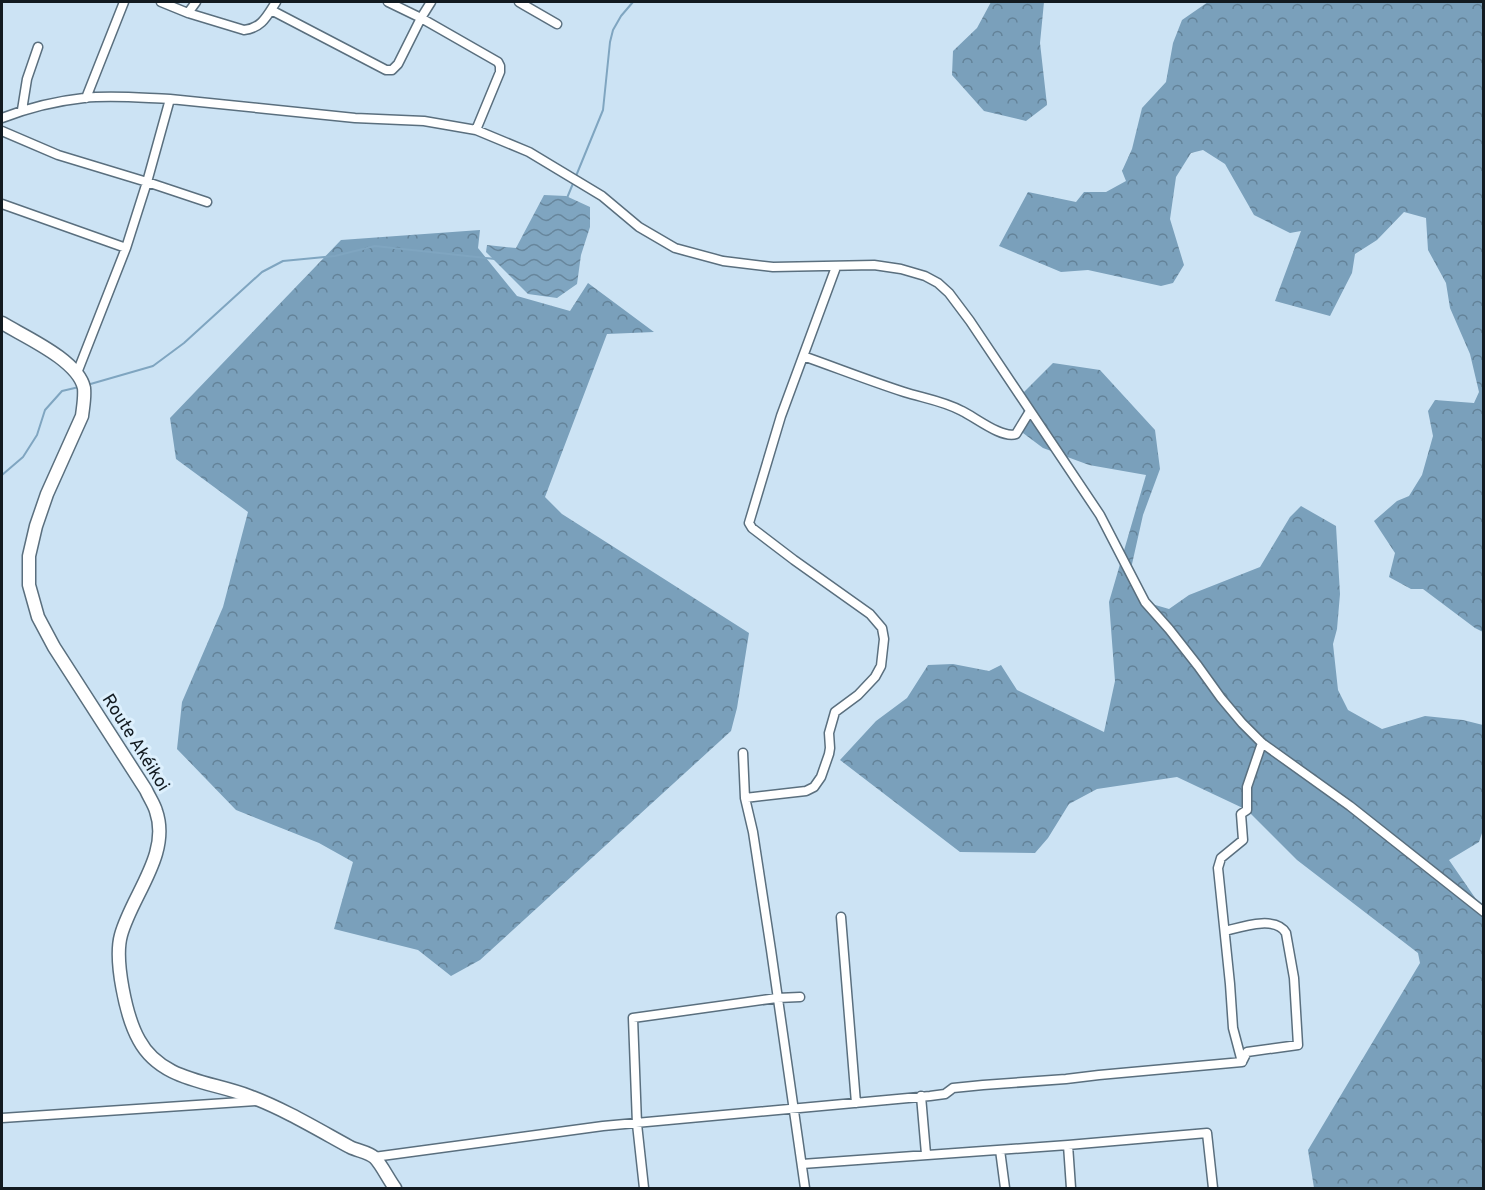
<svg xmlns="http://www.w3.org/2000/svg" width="1485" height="1190" viewBox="0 0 1485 1190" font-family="Overpass,sans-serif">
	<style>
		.forest { fill: url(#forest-crowns) }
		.water { fill: url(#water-waves) }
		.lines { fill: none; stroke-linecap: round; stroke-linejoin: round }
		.stream { stroke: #7fa5c0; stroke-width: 2 }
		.street-casing { stroke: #5a6f7e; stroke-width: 11 }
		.secondary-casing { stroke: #5a6f7e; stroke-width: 15 }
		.street { stroke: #fff; stroke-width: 8 }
		.secondary { stroke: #fff; stroke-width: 12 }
		.labels { text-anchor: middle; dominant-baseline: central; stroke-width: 6; stroke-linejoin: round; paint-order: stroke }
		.street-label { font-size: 18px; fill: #121a20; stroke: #ddf0fd }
	</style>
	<defs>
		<pattern id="forest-crowns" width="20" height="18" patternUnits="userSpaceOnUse" patternTransform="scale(1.5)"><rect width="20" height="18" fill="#7aa0bb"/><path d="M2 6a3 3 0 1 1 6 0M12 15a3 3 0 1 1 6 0" fill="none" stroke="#638298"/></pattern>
		<pattern id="water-waves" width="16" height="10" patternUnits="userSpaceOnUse" patternTransform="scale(1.5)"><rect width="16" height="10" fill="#7fa5c0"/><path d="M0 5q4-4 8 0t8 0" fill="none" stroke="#67869c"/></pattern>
	</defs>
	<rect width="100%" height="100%" fill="#cce3f4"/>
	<path class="forest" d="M991,2H1044L1040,43L1047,105L1026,121L984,111L952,75L953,51L977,28Z
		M1208,2H1483V632L1475,628L1423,589H1411L1389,577L1395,553L1374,521L1397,501L1409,496L1422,475L1433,436L1428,411L1435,400L1474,403L1479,392L1470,354L1450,308L1446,283L1428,250L1426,218L1404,212L1377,240L1355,254L1352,273L1330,316L1275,301L1301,231L1290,233L1254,215L1225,164L1203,150L1191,153L1176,177L1170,219L1184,265L1173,283L1161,286L1088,270L1061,272L999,246L1028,192L1076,202L1084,192H1106L1126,181L1122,171L1132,149L1142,108L1166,82L1173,43L1182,20Z
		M480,230L478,248L517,296L570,311L588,283L654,332L607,334L545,497L562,514L749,633L737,708L731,731L480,960L451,976L418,950L334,929L353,862L319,843L236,810L177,749L182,702L223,607L248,512L176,459L170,418L341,240Z
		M1053,363L1100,370L1155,430L1160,469L1143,515L1130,573L1145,602L1169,609L1189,595L1260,567L1290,517L1301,506L1336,526L1340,594L1337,629L1333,644L1338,690L1348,710L1382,729L1425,716L1463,720L1483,725V830L1479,842L1449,860L1480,905L1483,907V1188H1314L1308,1150L1420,963L1418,953L1297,860L1247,810L1177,777L1097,789L1069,804L1048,838L1035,853L960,852L840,760L876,721L907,698L928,665L953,664L989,671L1001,665L1017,690L1104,732L1115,681L1109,602L1146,475L1089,465L1043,448L1023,433L1024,392Z"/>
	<path class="water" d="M544,195L566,196L590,207V227L581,255L577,284L557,298L528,294L486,252L487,245L516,248Z"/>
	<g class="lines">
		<path class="stream" d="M576,176L603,110L610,42L613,30L621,16L633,2
			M567,198L574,181
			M87,385L153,366L184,343L262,272L283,261L335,256L375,246L495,259
			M2,475L23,457L37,435L45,410L62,391L79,387"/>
		<defs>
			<path id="street" d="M161,2L188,13L244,30C262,28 267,16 276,2
				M388,2L421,18L431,2
				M519,2L524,5L557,24
				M271,10L386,70H392L398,64L421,18L498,62L500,66V72L476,130
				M188,13L196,2
				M86,98L124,2
				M22,110L27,79L38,47
				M2,118C28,108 56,101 84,98C112,95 142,98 170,99L355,118L424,121L476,130L529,152L602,196L639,227L675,248L723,261L773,267L874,265L901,269L925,276L938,283L949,293L970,321L1100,515L1145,602L1169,629L1198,666L1221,698L1242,723L1262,743L1350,806L1484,912
				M2,131L58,155L147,182L207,202
				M2,204L126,248
				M803,356C837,368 870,381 904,392C923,398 944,401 962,411C975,417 1002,439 1016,434L1030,411
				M77,373L126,248L147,182L170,99
				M743,753L745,798L753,832L771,950L805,1188
				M745,798L806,791L814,787L821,777L829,754L830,748L829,733L835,712L858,695L875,677L881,666L884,639L882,628L870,614L794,560L752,528L749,523L781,416L836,267
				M841,917L856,1103
				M1242,1062L1233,1028L1230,984L1218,868L1221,858L1243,840L1241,814L1247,810V787L1262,743
				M921,1096L926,1154
				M2,1118L257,1101
				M1068,1145L1071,1188
				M1000,1150L1005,1188
				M374,1157L603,1126L930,1096L945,1094L953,1088L983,1085L1066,1079L1099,1075L1242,1062L1247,1052L1298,1045L1294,978L1286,933C1276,915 1241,927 1225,931
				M802,1164L1068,1145L1207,1133L1213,1188
				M644,1188L637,1124L633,1018L777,998L800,997"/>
			<path id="secondary" d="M2,323C25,337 78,360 84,388C85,398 83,407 82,416L47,494L36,526L29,556V585L38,617L54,647L146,790C149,797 154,804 156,811C171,854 132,895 121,935C114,960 126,1017 139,1040C161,1081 210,1081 249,1096C284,1109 317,1129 350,1147C358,1151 369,1152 375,1158C381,1164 389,1180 395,1188"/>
		</defs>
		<use href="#street" class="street-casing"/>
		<use href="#secondary" class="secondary-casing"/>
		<use href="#street" class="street"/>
		<use href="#secondary" class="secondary"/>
	</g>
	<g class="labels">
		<g class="street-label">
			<text transform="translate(135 743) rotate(58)">Route Akéikoi</text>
		</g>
	</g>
	<rect width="1485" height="1190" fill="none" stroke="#121a20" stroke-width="6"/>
</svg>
